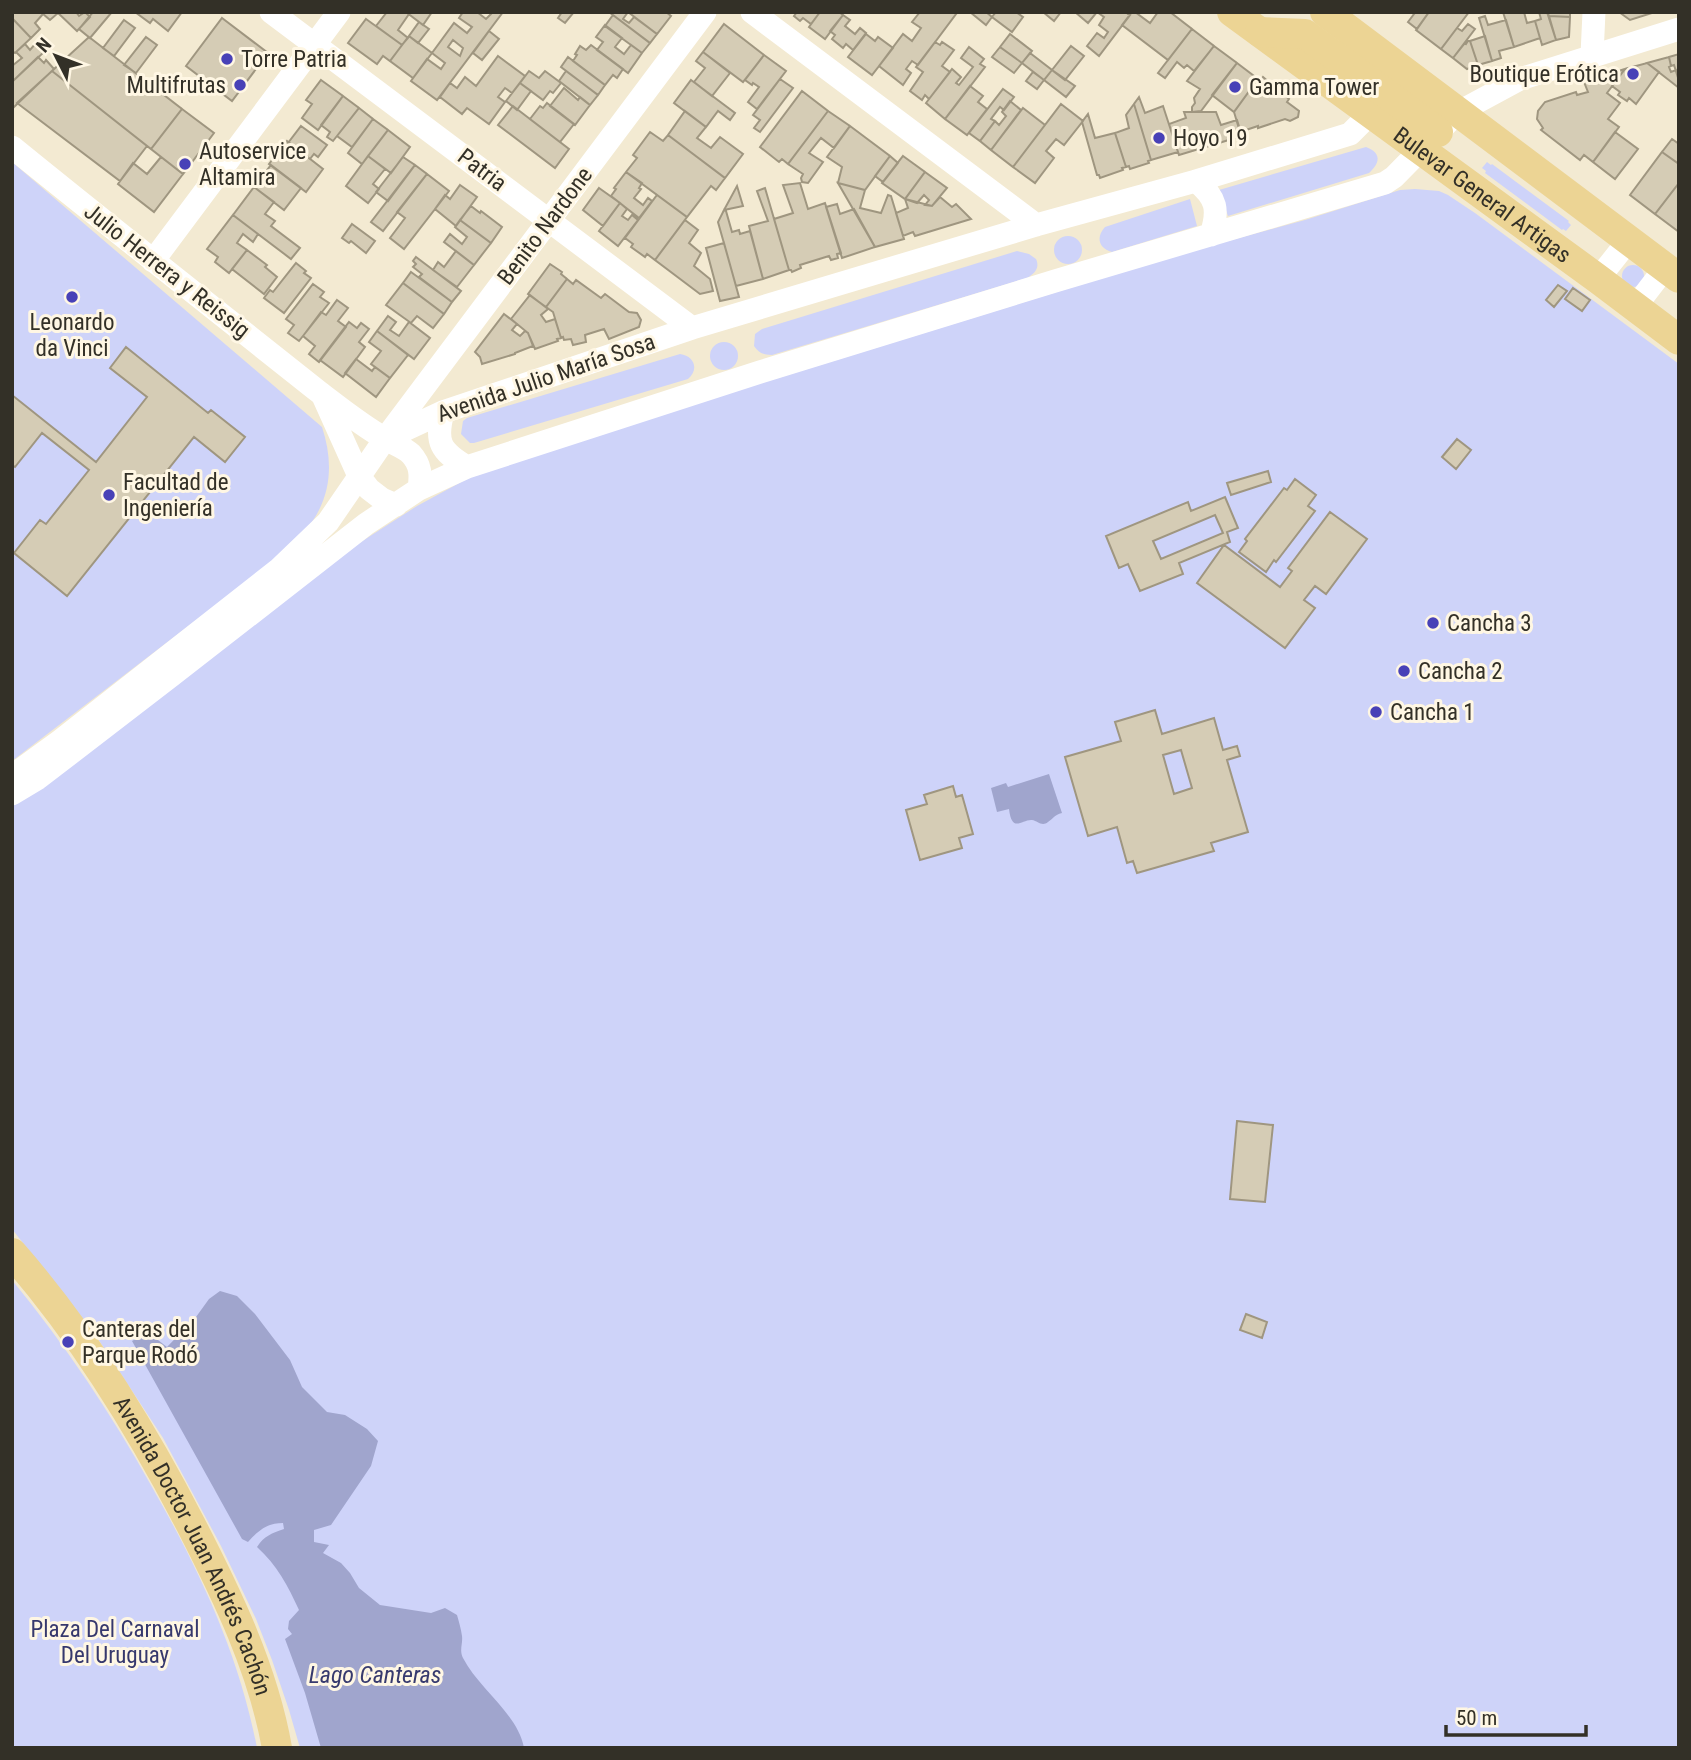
<svg xmlns="http://www.w3.org/2000/svg" width="1691" height="1760" viewBox="0 0 1691 1760" font-family="'Roboto Condensed',sans-serif">
	<style>
		.green { fill: #ced3f9 }
		.water { fill: #a0a5cd }
		.building { fill: #d5ccb5; stroke: #9f9680; stroke-width: 2; fill-rule: evenodd }
		.lines { fill: none; stroke-linecap: round; stroke-linejoin: round }
		.minor { stroke: #fff; stroke-width: 23 }
		.major { stroke: #ecd494; stroke-width: 30 }
		.poi-dot { fill: #4841b7; stroke: #fff7e4; stroke-width: 2.5 }
		.labels { text-anchor: middle; dominant-baseline: central; stroke-width: 6; stroke-linejoin: round; paint-order: stroke }
		.poi-label { font-size: 23px; fill: #333027; stroke: #fff7e4; text-anchor: start }
		.street-label { font-size: 23px; fill: #333027; stroke: #fff7e4 }
		.park-label { font-size: 23px; fill: #36386d; stroke: #fff7e4 }
		.water-label { font-size: 24px; font-style: italic; fill: #373a6e; stroke: #fff7e4 }
	</style>
	<rect width="100%" height="100%" fill="#f3ead2"/>
	<path class="green" d="M1366,147C1382,153 1380,163 1369,173L1228,216L1219,190Z
		M12,162L322,427C333,460 332,493 312,522C303,534 291,544 281,555L12,761Z
		M1487,162L1491,165L1492,164L1569,221L1568,222L1571,225L1566,231L1563,229L1562,230L1485,173L1486,171L1482,168Z
		M1415,189L1439,191L1448,195L1475,213L1679,364V1748H300L289,1710L272,1660L256,1619L221,1546L163,1438L96,1336L12,1229V805L353,547L417,506L476,474L709,399L1187,252L1305,220L1400,190Z
		M1190,199L1197,226L1112,252C1098,248 1096,237 1105,227Z
		M1054 250a14 14 0 1 1 28 0a14 14 0 1 1-28 0Z
		M1017,251L1029,254L1036,259C1040,268 1035,273 1027,278L772,355C763,355 759,353 754,346L755,334L762,329Z
		M1622 276a11 11 0 1 1 22 0a11 11 0 1 1-22 0Z
		M710 356a14 14 0 1 1 28 0a14 14 0 1 1-28 0Z
		M680,354C695,356 699,370 688,379L474,443H470L461,434L463,421L467,418Z
		M12,1280C66,1346 111,1413 152,1487C199,1569 239,1654 257,1748H12Z"/>
	<path class="water" d="M1049,774L1062,813C1054,815 1054,818 1048,822C1042,827 1038,821 1032,820C1022,819 1012,834 1009,809L997,812L991,788L1006,783L1008,787Z
		M220,1291L237,1296L255,1314L290,1360L302,1387L327,1412L345,1415L367,1429L378,1441L371,1466L331,1525L314,1530V1542L329,1545L323,1553L341,1563L350,1573L359,1588L380,1605L431,1613L445,1608L457,1615C459,1622 461,1629 462,1636C463,1644 459,1650 463,1658C479,1689 518,1714 524,1748H321L305,1693L285,1639L292,1634L288,1629L289,1621L299,1610C288,1586 277,1565 257,1547C264,1536 272,1533 284,1529L283,1523C267,1523 259,1530 248,1542L242,1539L132,1341C149,1332 152,1335 167,1347L196,1317L209,1299Z"/>
	<path class="building" d="M12,12H57L58,13L50,20L43,14L35,23L40,29L31,38L12,18Z
		M57,12H76L79,16L85,12L90,17L77,31Z
		M93,12H112L90,38L79,29Z
		M135,12H182L168,31L153,19L150,23Z
		M387,12H406L409,14L398,30L408,38L402,45L376,26Z
		M406,12H432L423,25Z
		M463,12H477L486,19L491,14L490,12H503L437,100L411,81L427,59L441,69L445,63L432,53L454,23L467,33L472,27L459,18ZM453,40L463,48L460,56L448,47Z
		M562,12H574L565,23L558,18Z
		M609,12H628L623,19L629,23L634,17L657,34L650,43Z
		M666,12L671,16L657,34L628,12Z
		M797,12H820L811,24L803,18L800,21L794,16Z
		M820,12H839L843,15L825,39L809,27Z
		M920,12H954L956,14L918,65L912,61L906,69L911,73L903,85L879,66L903,34L912,41L921,28L912,22Z
		M970,12H986L992,17L986,25Z
		M996,12H1016L1023,17L1012,32L992,17Z
		M1043,12H1061L1054,21Z
		M1075,12H1097L1088,23Z
		M1097,12H1129L1128,14L1130,15L1099,56L1087,46L1097,33L1104,38L1108,32L1099,25L1104,17Z
		M1132,12H1135L1150,23L1158,12H1170L1192,29L1168,60L1122,25Z
		M1411,12H1429L1417,29L1408,22L1414,14Z
		M1429,12H1469L1441,49L1416,30Z
		M1503,12H1524L1527,23L1535,21L1540,38L1514,47Z
		M1539,12H1547L1556,40L1542,45L1535,21L1541,19Z
		M1547,12H1570V17L1549,16Z
		M1619,12H1655L1630,20Z
		M613,15L650,43L642,53L605,26Z
		M843,15L850,20L845,26L855,34L860,28L866,33L853,50L846,44L843,48L832,39L835,35L830,31Z
		M1485,16L1488,25L1506,20L1514,47L1499,51L1501,58L1492,61L1479,18Z
		M1549,16L1570,17L1569,37L1556,40Z
		M12,18L31,38L15,53L12,51Z
		M222,18L268,53L232,101L186,66Z
		M366,19L402,45L390,61L383,56L377,64L348,43Z
		M124,20L135,28L114,56L103,48Z
		M419,22L429,29L418,43L409,36Z
		M724,24L764,55L743,82L703,52Z
		M1468,24L1475,29L1453,58L1441,49L1457,28L1462,31Z
		M605,25L622,38L615,47L624,54L631,45L642,53L628,73L597,50L603,42L596,37Z
		M1192,29L1214,46L1194,71L1187,65L1184,68L1177,62L1165,78L1158,73Z
		M489,31L499,39L482,60L473,53Z
		M866,34L875,41L878,37L893,48L872,75L848,57Z
		M1010,34L1032,51L1022,63L1000,47Z
		M409,36L432,53L413,78L390,61Z
		M1485,36L1492,61L1478,65L1470,41Z
		M89,37L182,109L151,149L52,71Z
		M146,37L157,45L136,73L124,65Z
		M1468,41H1470L1478,65L1467,69L1453,58L1465,43L1466,44Z
		M935,42L940,45L942,42L954,50L942,66L950,72L929,99L925,95L922,100L910,91L923,72L916,67Z
		M36,43L44,52L12,82V66L22,58L16,52L25,44L30,50Z
		M591,45L623,69L617,78L613,75L605,85L573,61L577,55L575,54L580,46L586,50Z
		M1071,46L1084,56L1065,80L1052,70Z
		M1214,46L1237,63L1201,111L1192,112V107L1195,103L1194,98L1200,89L1187,81Z
		M969,47L984,59L980,64L985,67L945,119L926,103L952,69L961,77L956,83L959,85L973,67L961,58Z
		M1000,47L1022,63L1014,73L992,57Z
		M703,52L730,73L712,96L694,82L705,68L696,61Z
		M1030,53L1052,70L1044,80L1022,63Z
		M1679,54V81L1674,65L1671,66L1669,57Z
		M764,55L786,71L757,109L748,102L759,87L753,83L752,85L745,80Z
		M498,56L525,76L512,93L505,88L498,97L505,102L489,124L467,108L462,114L440,97L450,83L457,88L465,77L476,86Z
		M38,57L44,63L46,60L54,69L13,108L12,82Z
		M568,57L605,85L598,95L561,67Z
		M1669,57L1671,66L1669,67L1671,72L1676,70L1679,81V88L1647,63Z
		M1237,63L1258,79L1234,112L1212,95Z
		M1647,63L1659,72L1636,104L1629,98L1627,101L1618,95L1620,92L1612,86L1625,69Z
		M1625,69L1607,93L1620,103L1608,119L1619,127L1593,162L1584,155L1580,160L1541,130L1543,128L1537,119L1538,111L1545,102L1576,92L1577,95L1588,92L1584,82Z
		M1052,70L1075,86L1066,97L1044,80Z
		M52,71L147,146L120,181L17,103Z
		M529,71L539,78L545,71L561,83L553,93L550,91L543,100L520,83Z
		M566,71L598,95L590,105L559,81Z
		M1033,72L1044,80L1037,89L1026,81Z
		M1263,77L1270,83L1267,86L1272,89L1274,86L1289,99L1287,102L1299,111L1298,117L1290,121L1285,119L1258,128V126L1240,132L1234,112L1258,79L1260,81Z
		M780,79L793,88L760,132L754,128L760,120L753,115Z
		M321,80L343,96L318,130L302,118L312,104L306,100Z
		M691,80L735,113L730,120L718,111L706,127L674,103Z
		M520,83L531,91L517,110L506,101Z
		M970,86L983,96L978,102L987,109L967,135L945,119Z
		M564,88L578,100L580,97L590,105L575,125L550,106Z
		M1003,89L1014,97L1004,110L1000,107L991,119L995,121L980,141L969,133Z
		M802,91L828,111L788,164L782,159L779,162L760,147Z
		M343,96L359,108L333,141L327,137L330,132L321,125Z
		M1139,97L1145,113L1163,106L1178,152L1151,160L1134,104Z
		M1010,101L1021,110L991,150L980,141L995,121L999,125L1006,116L1002,112Z
		M547,103L574,124L560,142L530,119L540,106L543,108Z
		M1061,104L1083,121L1064,145L1056,139L1046,151L1054,158L1035,183L1013,167Z
		M1134,104L1151,160L1148,161L1149,163L1130,169L1129,166L1126,167L1115,133L1129,128L1126,115Z
		M513,106L569,149L555,168L498,125Z
		M359,108L373,119L352,147L337,136Z
		M1023,108L1045,125L1013,167L991,150Z
		M182,109L214,133L183,174L151,149Z
		M685,111L706,127L697,138L711,148L720,137L743,154L725,178L668,135Z
		M828,111L850,126L834,148L821,138L809,153L823,162L808,183L802,182L801,178L803,174L788,164Z
		M1184,112H1216L1221,125L1237,120L1242,136L1179,155L1169,124L1186,118Z
		M1088,114L1095,138L1115,133L1126,167L1122,168L1123,170L1100,178L1099,175H1097L1082,122Z
		M373,119L388,130L362,164L348,153Z
		M301,126L327,145L318,157L314,154L310,159L288,143Z
		M850,126L890,156L865,190L838,183L842,167L827,157Z
		M388,130L410,147L391,173L368,156Z
		M650,132L663,141L668,135L725,178L716,190L711,186L687,217L626,172L637,158L633,155Z
		M1615,132L1638,149L1615,179L1593,162Z
		M1672,139L1679,144V164L1662,152Z
		M287,141L323,169L306,192L269,164Z
		M1662,152L1679,164V183L1655,214L1630,195Z
		M368,156L385,169L373,184L379,189L368,203L346,186Z
		M890,156L898,163L883,182L875,176Z
		M903,156L925,172L905,199L882,183Z
		M161,157L183,174L154,212L118,184L133,163L147,174Z
		M403,157L415,165L388,201L376,192Z
		M271,165L301,188L284,210L254,187Z
		M415,165L427,174L383,231L371,222Z
		M626,172L642,183L639,188L641,189L634,198L643,205L648,198L652,201L639,218L611,196L616,189L614,188Z
		M925,172L947,188L932,206L925,205L929,200L924,195L917,203L905,199Z
		M427,174L449,191L404,249L390,238L405,218L397,212Z
		M800,183L808,209L825,203L841,253L837,254L838,258L831,260L829,256L800,265L801,268L792,272L791,270H789L774,219L793,213L783,185Z
		M838,183L865,190L860,208L881,213L888,195L891,196L904,239L875,247Z
		M1679,183V232L1655,214Z
		M460,185L477,197L456,226L435,209L445,195L450,199Z
		M737,186L743,206L724,210Z
		M254,187L274,202L265,214L275,221L271,226L300,248L291,259L233,215Z
		M599,188L620,203L603,226L583,210Z
		M765,188L789,270L763,279L749,226L768,221L757,191Z
		M657,195L687,217L655,260L647,254L645,257L631,247L633,244L625,238Z
		M940,197L952,207L956,204L971,219L915,236L913,232L903,236L896,213L908,208L905,199L932,206Z
		M620,203L627,209L622,216L628,220L632,215L638,220L618,246L599,231Z
		M837,204L840,214L854,209L875,247L842,258L826,207Z
		M471,206L480,213L481,211L502,227L491,243L460,220Z
		M724,210L726,211L732,232L739,230L740,234L750,231L763,279L736,286L718,222Z
		M233,215L258,234L253,242L243,234L237,243L247,250L229,273L215,262L218,257L207,249Z
		M460,220L491,243L474,265L444,242L450,234L462,244L467,237L455,227Z
		M685,220L698,230L689,243L701,253L694,266L710,279L713,291L700,294L655,260Z
		M352,224L375,241L366,253L351,241L349,243L342,238Z
		M724,243L739,297L720,301L706,248Z
		M247,250L267,265L265,267L277,277L264,294L232,269Z
		M456,251L474,265L457,287L433,270L438,262L444,267Z
		M416,257L461,291L452,302L419,277L422,274L413,267L416,264L413,261Z
		M296,263L306,271L304,273L311,278L284,313L264,298L270,290L273,292Z
		M550,264L562,272L561,274L567,279L546,307L528,294Z
		M411,272L452,302L444,314L403,283Z
		M567,279L573,284L576,280L601,298L605,294L629,312L637,313L641,320L639,327L609,339L604,329L585,335L586,342L573,345L571,339L564,340L563,337L561,338L553,312L546,307Z
		M403,283L444,314L433,328L417,316L411,323L386,305Z
		M313,284L324,292L320,297L329,303L299,341L288,333L294,325L286,319Z
		M1558,285L1567,291L1554,307L1546,300Z
		M1573,288L1590,300L1582,311L1565,299Z
		M530,295L548,309L541,315L546,322L555,319L561,338L557,339L558,341L535,349L528,333L511,319Z
		M337,300L348,308L338,321L346,327L319,362L309,354L315,346L303,336L321,312L326,315Z
		M504,314L517,324L512,330L520,336L525,331L528,333L533,346L515,353V354L482,364L480,357L475,352Z
		M388,316L396,322L390,330L399,336L409,322L430,338L414,359L377,331Z
		M349,322L357,328L361,323L369,329L359,342L365,347L343,377L320,360Z
		M377,331L408,355L390,378L371,364L381,351L369,342Z
		M126,347L208,413L211,410L245,437L225,462L194,437L67,596L14,553L40,520L46,524L89,470L42,433L15,467L12,465V395L96,462L147,397L110,368Z
		M356,359L372,371L375,367L390,378L376,397L345,373Z
		M1457,439L1471,450L1456,469L1442,457Z
		M1268,471L1271,482L1231,495L1227,483Z
		M1295,479L1316,495L1308,506L1315,511L1276,562L1274,560L1266,572L1239,552L1247,541L1245,539L1284,488L1287,490Z
		M1225,497L1238,528L1227,532L1230,542L1179,563L1183,574L1140,591L1128,564L1119,568L1106,536L1188,502L1191,511ZM1215,515L1223,533L1161,559L1153,541Z
		M1330,512L1367,539L1326,594L1315,586L1304,600L1315,608L1285,648L1197,583L1224,545L1280,587L1292,571L1288,568Z
		M1155,710L1162,734L1214,718L1223,750L1237,746L1240,756L1227,760L1248,832L1211,843L1214,851L1137,873L1133,861L1127,863L1117,827L1088,836L1065,757L1121,741L1115,722ZM1181,750L1192,788L1174,794L1163,755Z
		M953,786L956,797L962,795L973,834L959,838L962,848L920,860L906,810L927,804L924,795Z
		M1237,1121L1273,1125L1265,1202L1230,1199Z
		M1246,1314L1267,1322L1262,1338L1240,1330Z"/>
	<g class="lines">
		<path class="minor" d="M271,12L692,328
			M752,12L1036,225
			M1592,55L1594,12
			M12,147C114,230 217,311 319,392C340,408 361,425 384,438C393,444 404,447 411,454C421,465 421,475 419,489
			M1196,181C1217,198 1219,210 1211,235
			M153,261L339,12
			M1598,279L1629,240
			M1635,307L1665,268
			M323,396L359,476L369,489L382,499L396,505
			M443,412C435,442 440,451 467,467
			M385,439L443,412L692,328L1036,225L1196,181L1350,134L1371,113
			M12,776L60,741L279,569L328,522L385,439L705,12
			M12,794L37,779L171,676L366,524L419,489L467,467L760,372L1055,281L1385,183L1394,177L1457,113L1520,79L1679,29"/>
		<g class="major">
			<path id="s1" d="M1232,12L1598,279L1679,340"/>
			<path d="M1325,12L1679,278"/>
			<path d="M1260,32L1305,34L1438,132"/>
			<path id="s2" d="M12,1253C84,1335 141,1428 191,1525C227,1595 263,1669 277,1748"/>
		</g>
	</g>
	<g class="poi-dot">
		<circle cx="227" cy="59" r="7"/>
		<circle cx="1633" cy="74" r="7"/>
		<circle cx="240" cy="85" r="7"/>
		<circle cx="1235" cy="87" r="7"/>
		<circle cx="1159" cy="138" r="7"/>
		<circle cx="185" cy="164" r="7"/>
		<circle cx="72" cy="297" r="7"/>
		<circle cx="109" cy="495" r="7"/>
		<circle cx="1433" cy="623" r="7"/>
		<circle cx="1404" cy="671" r="7"/>
		<circle cx="1376" cy="712" r="7"/>
		<circle cx="68" cy="1342" r="7"/>
	</g>
	<g class="labels">
		<g class="poi-label">
			<text x="241" y="59">Torre Patria</text>
			<text x="1619" y="74" text-anchor="end">Boutique Erótica</text>
			<text x="226" y="85" text-anchor="end">Multifrutas</text>
			<text x="1249" y="87">Gamma Tower</text>
			<text x="1173" y="138">Hoyo 19</text>
			<text x="199" y="151">Autoservice<tspan x="199" dy="26">Altamira</tspan></text>
			<text x="72" y="322" text-anchor="middle">Leonardo<tspan x="72" dy="26">da Vinci</tspan></text>
			<text x="123" y="482">Facultad de<tspan x="123" dy="26">Ingeniería</tspan></text>
			<text x="1447" y="623">Cancha 3</text>
			<text x="1418" y="671">Cancha 2</text>
			<text x="1390" y="712">Cancha 1</text>
			<text x="82" y="1329">Canteras del<tspan x="82" dy="26">Parque Rodó</tspan></text>
		</g>
		<g class="street-label">
			<text transform="translate(482 170) rotate(37)">Patria</text>
			<text stroke="none"><textPath href="#s1" startOffset="310">Bulevar General Artigas</textPath></text>
			<text transform="translate(545 226) rotate(-53)">Benito Nardone</text>
			<text transform="translate(167 271) rotate(38)">Julio Herrera y Reissig</text>
			<text transform="translate(546 378) rotate(-19)">Avenida Julio María Sosa</text>
			<text stroke="none"><textPath href="#s2" startOffset="346">Avenida Doctor Juan Andrés Cachón</textPath></text>
		</g>
		<g class="park-label">
			<text x="115" y="1629">Plaza Del Carnaval<tspan x="115" dy="26">Del Uruguay</tspan></text>
		</g>
		<g class="water-label">
			<text x="375" y="1675">Lago Canteras</text>
		</g>
	</g>
	<rect width="1691" height="1760" fill="none" stroke="#333027" stroke-width="28"/>
	<g transform="translate(56 56) rotate(312)" stroke="#fff7e4" stroke-width="5" paint-order="stroke">
	<path d="M0-5L12 26L0 18L-12 26Z" fill="#333027"/>
	<text y="-10" font-size="19" font-weight="bold" text-anchor="middle" fill="#333027">N</text>
	</g>
	<path d="M1446 1725v10h140v-10" fill="none" stroke="#333027" stroke-width="3.5"/>
	<text x="1456" y="1725" font-size="21" fill="#333027" stroke="#fff7e4" stroke-width="5" paint-order="stroke">50 m</text>
</svg>
